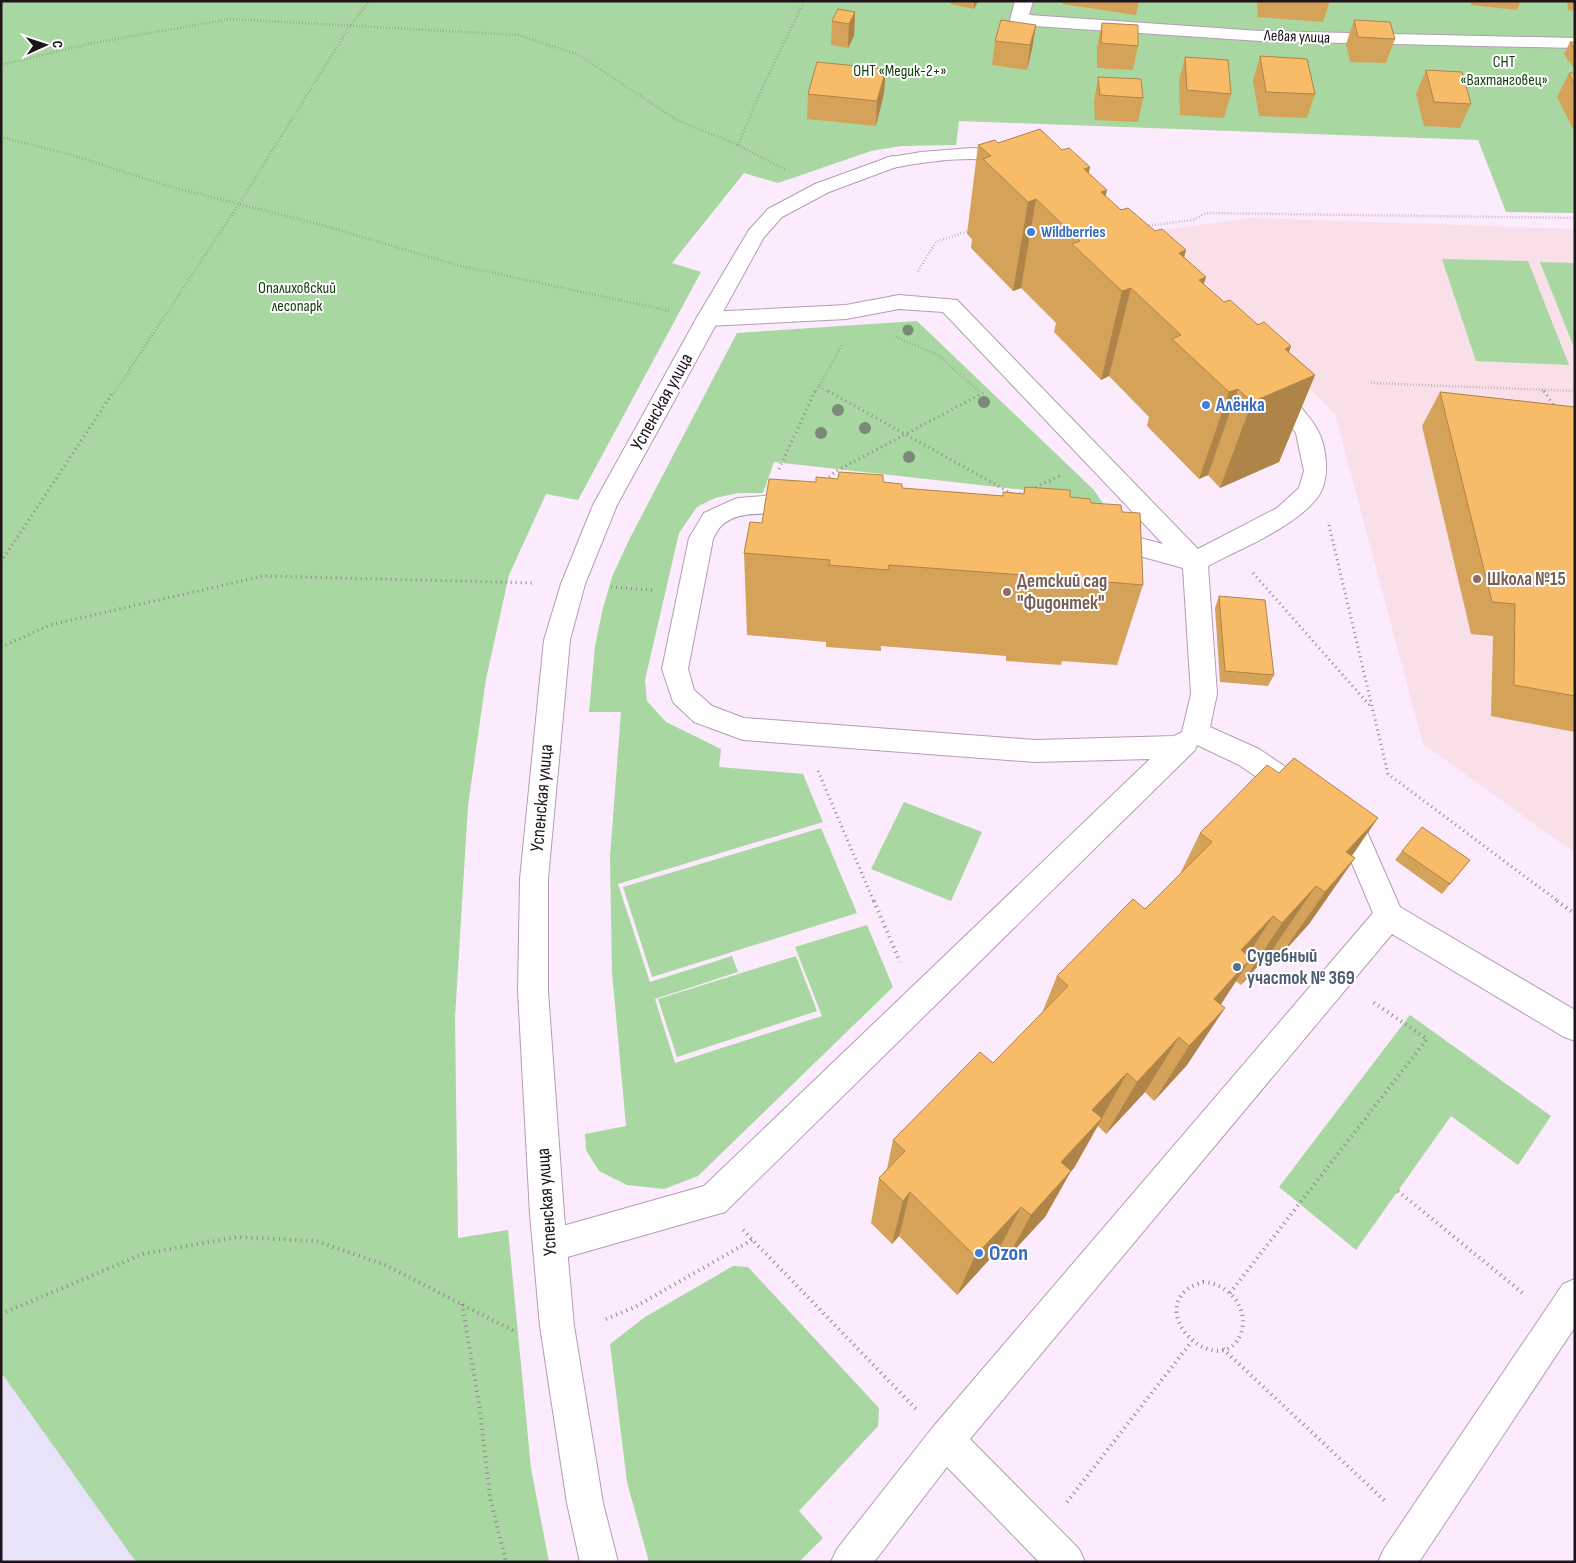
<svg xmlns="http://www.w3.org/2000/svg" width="1576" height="1563" viewBox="0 0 1576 1563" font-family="'Sofia Sans Condensed',sans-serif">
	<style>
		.industrial { fill: #e9e3f9 }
		.education { fill: #f9dfe7 }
		.green { fill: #a8d7a1 }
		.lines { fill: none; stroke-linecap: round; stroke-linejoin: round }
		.lane-casing { stroke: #b59cb6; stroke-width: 2 }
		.street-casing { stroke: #b59cb6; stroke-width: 2 }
		.path-far2 { stroke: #918592; stroke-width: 2.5; stroke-dasharray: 0.5 2.5; stroke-linecap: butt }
		.path-far1 { stroke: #918592; stroke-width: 3; stroke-dasharray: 1 4; stroke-linecap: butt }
		.path { stroke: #918592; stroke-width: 4; stroke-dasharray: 1 4.5; stroke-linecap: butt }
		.lane { fill: #fff; fill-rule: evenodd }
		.street { fill: #fff; fill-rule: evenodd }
		.tree { fill: #798b76 }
		.wall { fill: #d5a259 }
		.shaded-wall { fill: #ae8449 }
		.building { fill: #f8bc68; stroke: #ae8449 }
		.shop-dot { fill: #3f7fe0; stroke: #fefefe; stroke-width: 2 }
		.education-dot { fill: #8d6e63; stroke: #fefefe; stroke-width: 2 }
		.service-dot { fill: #5c6f8a; stroke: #fefefe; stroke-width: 2 }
		.labels { text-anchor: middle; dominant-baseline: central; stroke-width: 4; stroke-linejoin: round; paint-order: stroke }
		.far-street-label { font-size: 16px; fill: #1c131d; stroke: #fefefe }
		.far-park-label { font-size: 16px; fill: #0f3c09; stroke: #fefefe }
		.far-shop-label { font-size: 16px; font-weight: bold; fill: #366cbe; stroke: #fefefe; text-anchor: start }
		.street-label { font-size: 19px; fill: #1c131d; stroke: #fefefe }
		.shop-label { font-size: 19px; font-weight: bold; fill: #366cbe; stroke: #fefefe; text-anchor: start }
		.education-label { font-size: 19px; font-weight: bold; fill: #785e54; stroke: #fefefe; text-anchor: start }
		.service-label { font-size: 19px; font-weight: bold; fill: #4e5e75; stroke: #fefefe; text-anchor: start }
		.near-shop-label { font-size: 22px; font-weight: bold; fill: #366cbe; stroke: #fefefe; text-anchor: start }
	</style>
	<rect width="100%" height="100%" fill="#fbebfc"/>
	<path class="industrial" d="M3,1375L136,1562H1Z"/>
	<path class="education" d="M1252,218L1575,229V853L1423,744L1335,414L1154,231Z"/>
	<path class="green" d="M1,1H1575V213L1506,212L1478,140L959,121L956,145L901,146L871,151L778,183L744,173L672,263L701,272L578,500L546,494L509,575L486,679L468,806L455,1017L458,1238L508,1230L531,1468L549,1562H136L3,1375L1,1376Z
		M1442,259L1528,261L1569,365L1476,361Z
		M1540,262L1575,263V350Z
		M917,321L1094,490L1118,526L1077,520L1069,495L774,462L763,493H738L715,498L697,507L679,533L645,680L647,701L666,722L721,749L719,767L803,774L823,822L618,884L650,982L732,956L738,972L655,999L675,1063L822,1016L795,947L867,925L893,987L698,1176L664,1189L627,1185L599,1171L586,1150L585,1134L626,1126L612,972L610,857L621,712H589L595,646L603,608L612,577L629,540L737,333Z
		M904,802L982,832L951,901L871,869Z
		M821,828L857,913L652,977L623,887Z
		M796,956L817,1011L677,1057L658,999Z
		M1410,1015L1551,1116L1518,1165L1451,1116L1356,1250L1279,1187Z
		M733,1266L748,1267L879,1408L878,1426L799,1511L823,1538L799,1562H649L627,1482L610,1344L645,1317Z"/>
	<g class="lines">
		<defs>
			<path id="lane" d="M1015,1H1033L1029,15L1260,31L1575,38V48L1260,41L1019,25L1013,24L1010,20Z
				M971,148L1002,150L1022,155L1025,159L1022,163C1010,166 986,159 971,159C944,159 918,163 892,168L885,166L882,162L885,158L921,152Z
				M899,295L957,300L1198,549L1277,508L1299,488L1304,471L1296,433L1263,390L1266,385C1283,380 1292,394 1301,407C1306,414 1313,421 1317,429C1327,446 1331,481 1317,498C1295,527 1240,549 1208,566L1217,694L1210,727L1259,749L1305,780L1309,788L1305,796L1295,800L1285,796L1239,765L1197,745L1195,750L725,1212L550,1262L538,1257L533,1245L538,1233L704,1186L1150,759L1036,762L743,740L694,722L673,702L662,669L689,538L704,513L730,501L738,498L775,495L801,496L809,499L813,505L809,511C784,519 743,505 721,526C718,529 715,535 713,539L688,669L694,690L712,706L744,718L1036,740L1174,736L1182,732L1191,694L1183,568L1096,544L1093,538L1096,532L1105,529L1163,544L943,312L899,309L846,319L707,326L699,324L696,319L699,314L707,312L846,305Z
				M1337,805L1347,809L1361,818L1400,907L1575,1010V1041L1564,1037L1392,934L970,1439L1079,1549L1085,1562H1039L947,1467L874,1562H831L837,1549L933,1427L1373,913L1340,835L1327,825L1323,817L1327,809Z
				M1575,1279V1327L1419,1562H1378L1384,1549L1563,1284Z"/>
			<path id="street" d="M892,156L899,158L902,162L899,166L829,192L782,217L764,237L617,505L585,584L570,640L548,879V991L564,1214L574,1326L603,1503L618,1562H580L567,1503L540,1326L530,1214L518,991L520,879L544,640L561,584L593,505L696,319L749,230L768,209L815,184Z"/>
		</defs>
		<use href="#lane" class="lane-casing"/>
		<use href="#street" class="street-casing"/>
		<path class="path-far2" d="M1,65L93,43L230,19L518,35L577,54L677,120L738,145L786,170
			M1,137L75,156L168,186L318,224L457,265L670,311
			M738,145L764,84L804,1
			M1146,226L1193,220L1206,213L1575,218
			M918,271L936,242L971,230
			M896,337L938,355L980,392
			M1371,383L1575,391
			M818,386L830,393
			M1542,390L1545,393
			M114,393L239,204L350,26L369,1
			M815,393L842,345"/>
		<path class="path-far1" d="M828,391L1016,496L1025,491
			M1544,391L1554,406
			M779,469L815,391
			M825,480L838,470L983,393
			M1031,489L1062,475
			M1329,525L1388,774L1559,902
			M1,562L114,391
			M1253,573L1371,707
			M611,587L652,590
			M1,647L50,625L263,576L535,583
			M818,771L874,902"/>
		<path class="path" d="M874,901L900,962
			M1557,901L1575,914
			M1398,1191L1525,1295
			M743,1230L916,1409
			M1203,1282C1227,1283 1250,1307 1241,1333C1223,1382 1147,1318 1189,1288C1193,1285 1199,1284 1203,1282Z
			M1230,1293L1427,1039L1370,1000
			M462,1304L479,1404L490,1497L506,1562
			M1,1314L143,1254L237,1237L316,1241L383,1264L514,1331
			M606,1319L635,1307L752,1240
			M1223,1349L1385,1501
			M1067,1502L1192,1341"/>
		<use href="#lane" class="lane"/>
		<use href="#street" class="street"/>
	</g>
	<g class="tree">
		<circle cx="908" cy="330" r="5.5"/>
		<circle cx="984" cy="402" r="6"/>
		<circle cx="838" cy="410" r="6"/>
		<circle cx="865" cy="428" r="6"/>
		<circle cx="821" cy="433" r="6"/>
		<circle cx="909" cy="457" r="6"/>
	</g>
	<path class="wall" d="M951,1H978L974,9L950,4Z
		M1062,1H1139L1136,15L1062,4Z
		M1257,1H1330L1323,22L1258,17Z
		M1471,1H1521L1517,10L1471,5Z
		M1567,1H1575V11L1568,10Z
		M855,12L854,36L848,48L831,45L832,21Z
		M1354,20L1395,39L1386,63L1350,62L1346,44Z
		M1102,23L1138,46L1133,70L1097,68V47Z
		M1036,25L1032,49L1027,70L992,65L995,41Z
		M1570,42H1575V70L1564,54Z
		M1260,56L1315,94L1307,118L1259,116L1253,81Z
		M1185,57L1231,94L1224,118L1180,115L1179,81Z
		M886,69L884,93L876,126L807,119L808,94Z
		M1426,70L1471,104L1460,128L1424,126L1416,94Z
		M1569,73H1575V131H1574L1557,97Z
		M1098,77L1143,98L1138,122L1095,120L1094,102Z
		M998,143L1089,173L1105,196L1121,210L1186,250L1184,258L1204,284L1224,302L1291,346L1289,352L1315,375L1279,462L1220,488L1208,475L1199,479L1147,426L1149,417L1109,376L1101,380L1054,332L1056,323L1021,288L1013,291L971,248L972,239L967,234L978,145Z
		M1440,392L1575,407V732L1491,716L1493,636L1471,634L1422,426Z
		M816,482H883L902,488L1003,496V492L1023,494L1025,487L1070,497L1122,512L1143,585L1117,665L1062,661L1061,665L1006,661V656L881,646V651L826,647V642L747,635L744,553L762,523Z
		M1219,596L1274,675L1268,686L1220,682L1215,608Z
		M1200,833L1352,856L1355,858L1309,924L1280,956L1272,950L1241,985L1236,981L1221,1004L1187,1065L1154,1101L1145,1092L1106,1134L1098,1126L1074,1168L1071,1171L1045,1217L1008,1257L999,1249L957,1295L899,1236L892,1244L871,1223L879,1178L887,1169L893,1140L993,1063L1042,1013L1057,976L1145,909L1180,874Z
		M1402,851L1470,860L1442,894L1395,860Z"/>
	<path class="shaded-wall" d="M974,1H978L974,9Z
		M855,12L854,36L848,48L849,24Z
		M1036,25L1032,49L1027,70L1030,45Z
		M886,69L884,93L876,126L877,101Z
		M1090,167L1076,236L1084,169Z
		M1107,190L1091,262L1101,192Z
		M1036,199L1021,288L1013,291L1028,202Z
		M1186,250L1166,322L1179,253Z
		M1206,277L1184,350L1199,280Z
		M1131,288L1109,376L1101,380L1122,291Z
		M1291,346L1274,393L1315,375L1279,462L1220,488L1252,402L1285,349Z
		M1238,389L1208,475L1199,479L1229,392Z
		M1378,818L1332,885L1355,858L1309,924L1280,956L1325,892L1346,852Z
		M1316,886L1272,950L1241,985L1282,923Z
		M1273,916L1233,978L1251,958L1212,1018L1186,1043L1241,950Z
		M1225,1008L1187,1065L1154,1101L1189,1046Z
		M1179,1037L1145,1092L1106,1134L1137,1082Z
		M1127,1073L1074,1168L1036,1208L1061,1162L1092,1110Z
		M1071,1171L1045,1217L1008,1257L1031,1215Z
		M910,1192L899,1236L892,1244L903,1201Z
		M1021,1207L999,1249L957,1295L975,1256Z"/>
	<path class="building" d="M838,9L855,12L849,24L832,21Z
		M1001,20L1036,25L1030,45L995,41Z
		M1354,20L1390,22L1395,39L1358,37Z
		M1102,23L1138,25V46L1101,43Z
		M1570,42H1575V49Z
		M1260,56L1307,59L1315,94L1266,92Z
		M1185,57L1228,60L1231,94L1187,90Z
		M817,62L886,69L877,101L808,94Z
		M1426,70L1462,72L1471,104L1434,102Z
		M1569,73H1575V85Z
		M1098,77L1141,79L1143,98L1100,95Z
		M1040,129L1062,150L1069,148L1090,167L1084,169L1107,190L1101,192L1121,210L1128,208L1155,231L1162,229L1186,250L1179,253L1206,277L1199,280L1224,302L1230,300L1258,325L1264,322L1291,346L1285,349L1315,375L1252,402L1238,389L1229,392L1172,339L1181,335L1131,288L1122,291L1072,244L1080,241L1036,199L1028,202L983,159L991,156L978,145L995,140L998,143Z
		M1440,392L1575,407V696L1514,685L1515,604L1492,602Z
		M839,472L883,475V482L902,484V488L1003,496V492L1024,494L1025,487L1070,490V497L1090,499L1091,503L1121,505L1122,512L1140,513L1143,585L1084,580L1083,584L1023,580V575L889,565L888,570L829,565L830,560L744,553L750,522L762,523L769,479L816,482V477L838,479Z
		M1219,596L1265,600L1274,675L1225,671Z
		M1294,758L1378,818L1346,852L1355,858L1325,892L1316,886L1282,923L1273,916L1241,950L1251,958L1214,999L1225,1008L1189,1046L1179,1037L1137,1082L1127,1073L1092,1110L1102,1118L1061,1162L1071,1171L1031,1215L1021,1207L975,1256L910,1192L903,1201L879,1178L905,1151L893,1140L980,1052L993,1063L1068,986L1057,976L1133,899L1145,909L1212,842L1200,833L1267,765L1279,773Z
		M1422,827L1470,860L1450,884L1402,851Z"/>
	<g class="shop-dot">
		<circle cx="1031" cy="232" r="5"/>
		<circle cx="1206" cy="405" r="5"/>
		<circle cx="979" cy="1253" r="5"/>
	</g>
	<g class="education-dot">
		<circle cx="1477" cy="579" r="5"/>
		<circle cx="1007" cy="592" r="5"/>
	</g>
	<circle class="service-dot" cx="1237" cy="967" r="5"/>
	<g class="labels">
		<g class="far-street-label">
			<text transform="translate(1297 37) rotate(2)">Левая улица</text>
		</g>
		<g class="far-park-label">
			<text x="1504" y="62">СНТ<tspan x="1504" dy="18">«Вахтанговец»</tspan></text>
			<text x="900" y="71">ОНТ «Медик-2+»</text>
			<text x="297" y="288">Опалиховский<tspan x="297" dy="18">лесопарк</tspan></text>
		</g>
		<g class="far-shop-label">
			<text x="1041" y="232">Wildberries</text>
		</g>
		<g class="street-label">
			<text transform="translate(662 402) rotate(-61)">Успенская улица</text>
			<text transform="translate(542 798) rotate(-85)">Успенская улица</text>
			<text transform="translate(547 1202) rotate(-94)">Успенская улица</text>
		</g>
		<g class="shop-label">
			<text x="1216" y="405">Алёнка</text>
		</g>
		<g class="education-label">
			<text x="1487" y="579">Школа №15</text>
			<text x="1017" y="581">Детский сад<tspan x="1017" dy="22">"Фидонтек"</tspan></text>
		</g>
		<g class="service-label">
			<text x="1247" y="956">Судебный<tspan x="1247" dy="22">участок № 369</tspan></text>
		</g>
		<g class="near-shop-label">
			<text x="989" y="1253">Ozon</text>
		</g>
	</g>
	<rect width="1576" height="1563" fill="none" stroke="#1c131d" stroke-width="5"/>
	<g transform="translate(45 45) rotate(87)" stroke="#fefefe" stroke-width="4" paint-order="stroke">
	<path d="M0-4L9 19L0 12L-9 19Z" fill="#1c131d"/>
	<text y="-8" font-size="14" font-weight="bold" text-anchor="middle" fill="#1c131d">С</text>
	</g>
</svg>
